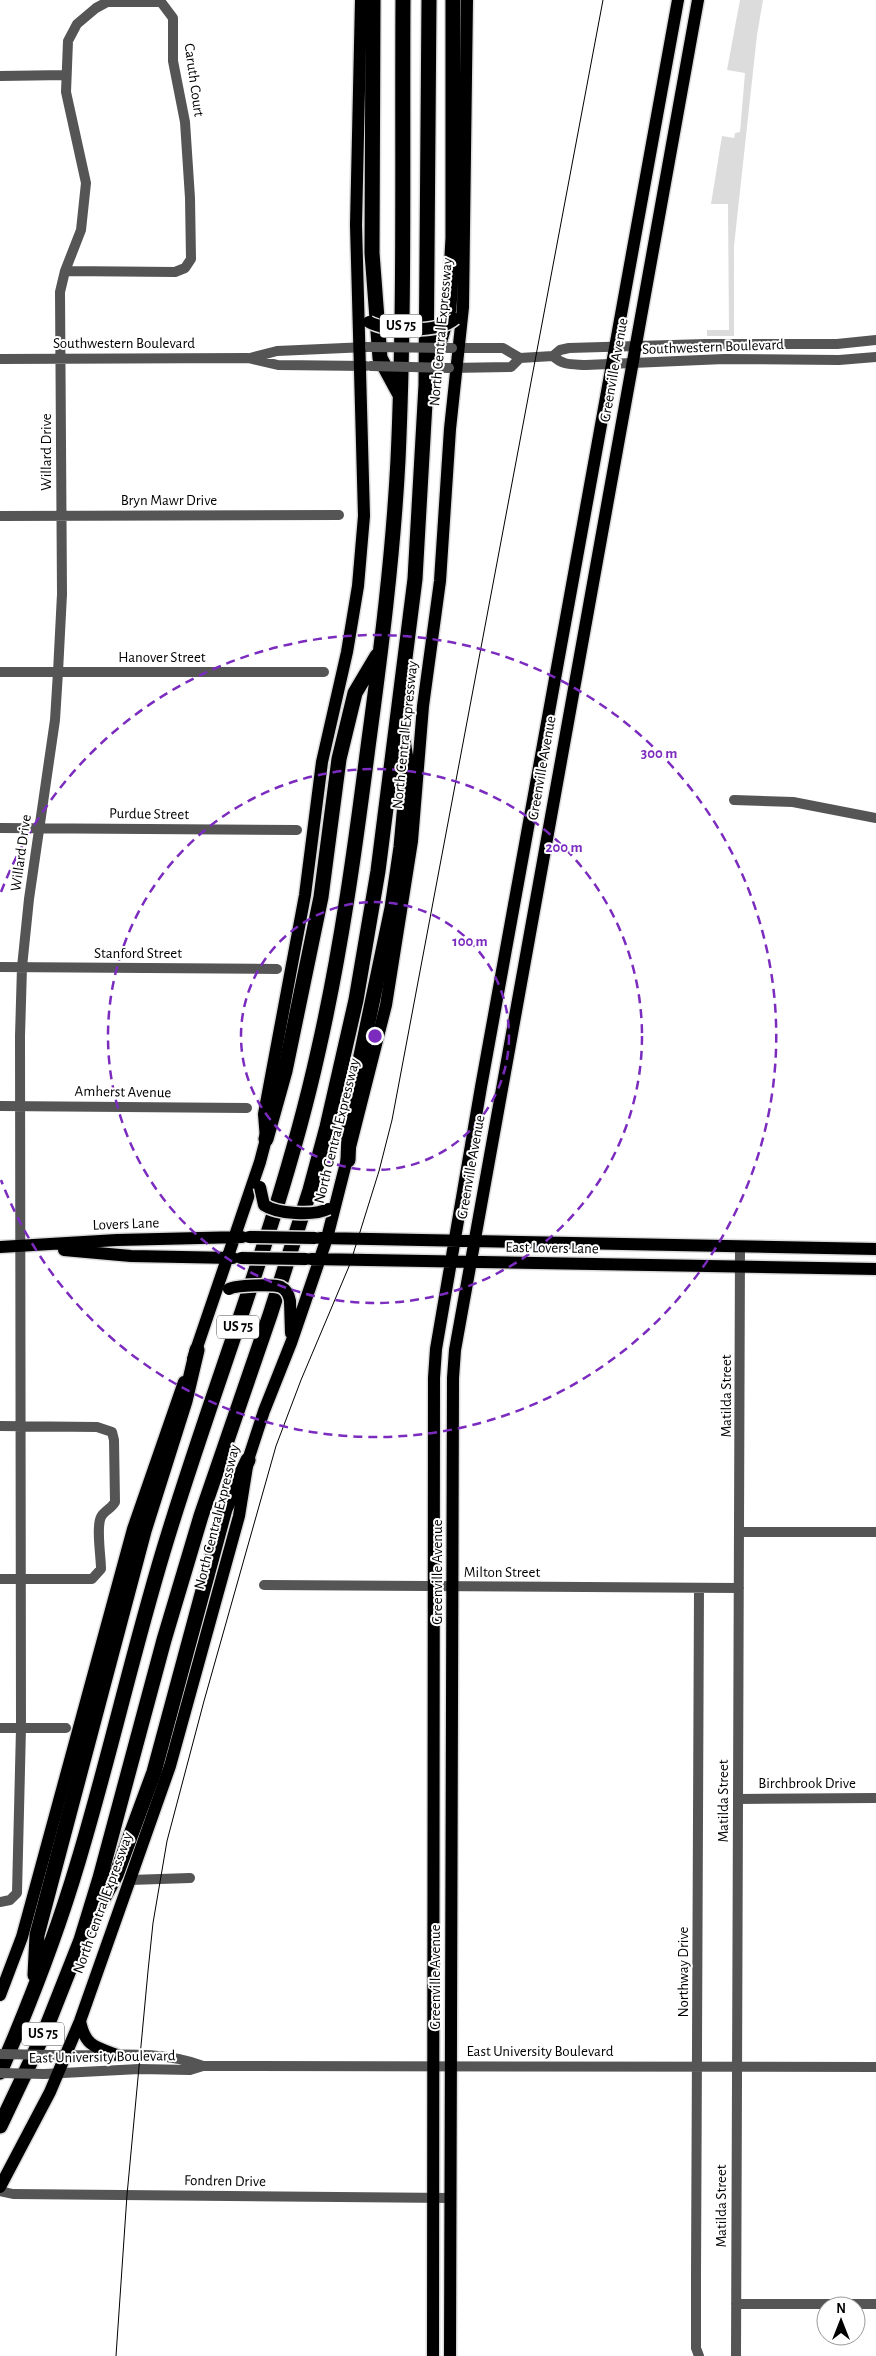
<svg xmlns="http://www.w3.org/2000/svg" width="876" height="2356" viewBox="0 0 876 2356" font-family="'Alegreya Sans',sans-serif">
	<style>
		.green { fill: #dcdcdc }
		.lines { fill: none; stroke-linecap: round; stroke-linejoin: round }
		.major-casing { stroke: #dbdbdb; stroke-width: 15 }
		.highway-casing { stroke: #dbdbdb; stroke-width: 18 }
		.minor { stroke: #555; stroke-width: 10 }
		.major { stroke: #000; stroke-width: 12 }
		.highway { stroke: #000; stroke-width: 15 }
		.tram { stroke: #000; stroke-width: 1 }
		.major-bridge-casing { stroke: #dbdbdb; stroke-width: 15; stroke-linecap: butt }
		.minor-bridge { stroke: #555; stroke-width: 10 }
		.major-bridge { stroke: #000; stroke-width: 12 }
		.ring { fill: none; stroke: #7b2cbf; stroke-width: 2.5; stroke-dasharray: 9 6 }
		.labels { text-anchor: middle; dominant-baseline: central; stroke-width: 4; stroke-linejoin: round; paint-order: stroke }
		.shield { fill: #fff; stroke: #4c4c4c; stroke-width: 1 }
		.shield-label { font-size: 14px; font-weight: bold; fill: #000 }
		.street-label { font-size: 15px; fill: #000; stroke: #fff }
		.centre { fill: #7b2cbf; stroke: #fff; stroke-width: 2.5 }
		.ring-label { font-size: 15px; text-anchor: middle; font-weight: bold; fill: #7b2cbf; stroke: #fff; stroke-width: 4; stroke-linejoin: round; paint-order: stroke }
	</style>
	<rect width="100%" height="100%" fill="#fff"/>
	<path class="green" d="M740,0H763L757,35L734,246V336H707V330H729L728,204H711L722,136L734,138L735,133L740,132L745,73L727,70Z"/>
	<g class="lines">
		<defs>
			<path id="major" d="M320,1238L876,1249
				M0,1247L117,1240L242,1237
				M64,1250L131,1256L233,1258
				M311,1259L876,1269
				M290,1301L291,1333
				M193,1359L260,1162L266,1139L264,1114L305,895L322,762L347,652L358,586L364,516L356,225L361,0
				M0,1995L22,1937L133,1529L184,1382
				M80,2021C85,2046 95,2047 117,2055
				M0,2187L50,2092L80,2021L170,1766L239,1516L248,1460L264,1411L291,1343L327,1238L386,1005L412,841L423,706L440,581L450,429L463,307L467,0
				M433,2356L434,1378L436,1349L481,1087L678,0
				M450,2356L453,1378L455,1350L698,0"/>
			<path id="highway" d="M373,0L372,253L380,358L399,393
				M434,361L449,309L453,238V0
				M266,1139L285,1071L321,897L339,759L355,693L377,656
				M348,1160L350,1108L392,908L401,847L408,771L401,728
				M97,1910L116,1875L154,1772L225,1509L248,1460
				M35,1975L37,1935L144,1531L185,1401L197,1350
				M0,2072C30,2003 57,1933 78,1862C109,1759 132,1655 163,1552C213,1385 280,1223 318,1052C341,951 355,849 368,747C381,651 393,556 398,460C405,307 402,153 403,0
				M0,2126L45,2031L81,1940L100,1878L164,1640L201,1516L270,1315L310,1190L327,1127L356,1000L378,871L415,579L426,385L429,0"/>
		</defs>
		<use href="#major" class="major-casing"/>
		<use href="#highway" class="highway-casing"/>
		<path class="minor" d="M0,76L66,75
			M452,348H503L520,358
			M553,356C563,366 573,364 586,365L724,359L839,360L876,357
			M250,358L277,351L367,347
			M0,359L248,358L278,365L366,366
			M450,368L511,367L520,358L553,356L560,350L569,348L706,344H837L876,340
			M0,516L339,515
			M0,672H324
			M734,800L793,802L876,818
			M0,828L297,830
			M0,967L277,969
			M0,1106L247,1108
			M0,1426L97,1427L112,1432L114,1440L115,1502C111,1509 104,1511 101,1517C96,1527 101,1557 101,1569L92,1579H0
			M740,1532H876
			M264,1585L739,1588
			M0,1728H66
			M738,1799L876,1798
			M130,1880L190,1878
			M0,1902L10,1900L17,1893L21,1728L20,1036L22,967L29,899L55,720L58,672L62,594L60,292L65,271L81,230L86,183L66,92L68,41L77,24L96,8L107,2H161L173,18V61L185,122L190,198L191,259L185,268L175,272L65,271
			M52,2055C102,2057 156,2048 203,2066
			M44,2074L139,2069L190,2070L203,2066L876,2067
			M0,2191L13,2194L451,2198
			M736,2304H876
			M699,2356L696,2348V2277L699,1588
			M736,2356L740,1247"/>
		<use href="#major" class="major"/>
		<use href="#highway" class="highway"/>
		<path class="tram" d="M116,2356L127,2195L148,1971L153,1923L167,1841L204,1701L276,1446L301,1380L350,1264L379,1171L392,1120L603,0"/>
		<defs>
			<path id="major-bridge" d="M369,322C387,332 439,333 455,319
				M260,1187L264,1205C277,1214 314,1216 328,1209
				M249,1237L315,1238
				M241,1258L306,1259
				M229,1289C236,1285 274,1284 281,1287C287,1290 289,1295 290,1301"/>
		</defs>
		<use href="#major-bridge" class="major-bridge-casing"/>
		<path class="minor-bridge" d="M370,347L452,348
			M371,366L449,368
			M0,2054L52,2055
			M0,2073L44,2074"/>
		<use href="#major-bridge" class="major-bridge"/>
	</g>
	<g class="ring">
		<circle cx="375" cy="1036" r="134"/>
		<circle cx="375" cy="1036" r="267"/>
		<path d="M1 892A401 401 0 1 1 1 1180"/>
	</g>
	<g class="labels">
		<g class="shield">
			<rect x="380" y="314.5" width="42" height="23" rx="4"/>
			<rect x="217" y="1315.5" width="42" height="23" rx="4"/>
			<rect x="22" y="2022.5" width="42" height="23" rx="4"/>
		</g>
		<g class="shield-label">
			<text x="401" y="326">US 75</text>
			<text x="238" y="1327">US 75</text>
			<text x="43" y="2034">US 75</text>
		</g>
		<g class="street-label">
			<text transform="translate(194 80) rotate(82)">Caruth Court</text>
			<text transform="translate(441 332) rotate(-85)">North Central Expressway</text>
			<text x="124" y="343">Southwestern Boulevard</text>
			<text transform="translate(713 347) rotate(-2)">Southwestern Boulevard</text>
			<text transform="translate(614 370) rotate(-80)">Greenville Avenue</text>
			<text transform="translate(46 452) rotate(-90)">Willard Drive</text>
			<text x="169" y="500">Bryn Mawr Drive</text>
			<text x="162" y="657">Hanover Street</text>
			<text transform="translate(405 735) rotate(-84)">North Central Expressway</text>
			<text transform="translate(542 768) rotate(-80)">Greenville Avenue</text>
			<text transform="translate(149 814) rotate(1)">Purdue Street</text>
			<text transform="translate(21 853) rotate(-82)">Willard Drive</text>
			<text x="138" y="953">Stanford Street</text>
			<text transform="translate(123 1092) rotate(1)">Amherst Avenue</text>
			<text transform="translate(337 1131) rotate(-76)">North Central Expressway</text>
			<text transform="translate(471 1167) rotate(-80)">Greenville Avenue</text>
			<text transform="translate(126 1224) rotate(-2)">Lovers Lane</text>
			<text transform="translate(552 1248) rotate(1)">East Lovers Lane</text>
			<text transform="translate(726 1396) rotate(-90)">Matilda Street</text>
			<text transform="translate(217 1517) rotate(-76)">North Central Expressway</text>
			<text transform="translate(437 1572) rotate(-90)">Greenville Avenue</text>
			<text x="502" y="1572">Milton Street</text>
			<text x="807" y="1783">Birchbrook Drive</text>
			<text transform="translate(723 1801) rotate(-90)">Matilda Street</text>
			<text transform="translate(103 1903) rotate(-70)">North Central Expressway</text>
			<text transform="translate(683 1972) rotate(-90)">Northway Drive</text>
			<text transform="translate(435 1977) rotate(-90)">Greenville Avenue</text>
			<text x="540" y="2051">East University Boulevard</text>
			<text transform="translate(102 2057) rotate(-1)">East University Boulevard</text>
			<text transform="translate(225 2181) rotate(1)">Fondren Drive</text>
			<text transform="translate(721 2206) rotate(-90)">Matilda Street</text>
		</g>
	</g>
	<circle cx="375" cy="1036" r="8" class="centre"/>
	<g class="ring-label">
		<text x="659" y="758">300 m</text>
		<text x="564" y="852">200 m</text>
		<text x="470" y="946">100 m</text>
	</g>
	<g transform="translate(841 2321)"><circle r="24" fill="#ffffff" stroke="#999999"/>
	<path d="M0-4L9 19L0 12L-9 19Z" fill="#000000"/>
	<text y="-8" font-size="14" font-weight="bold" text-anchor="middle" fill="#000000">N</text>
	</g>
</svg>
